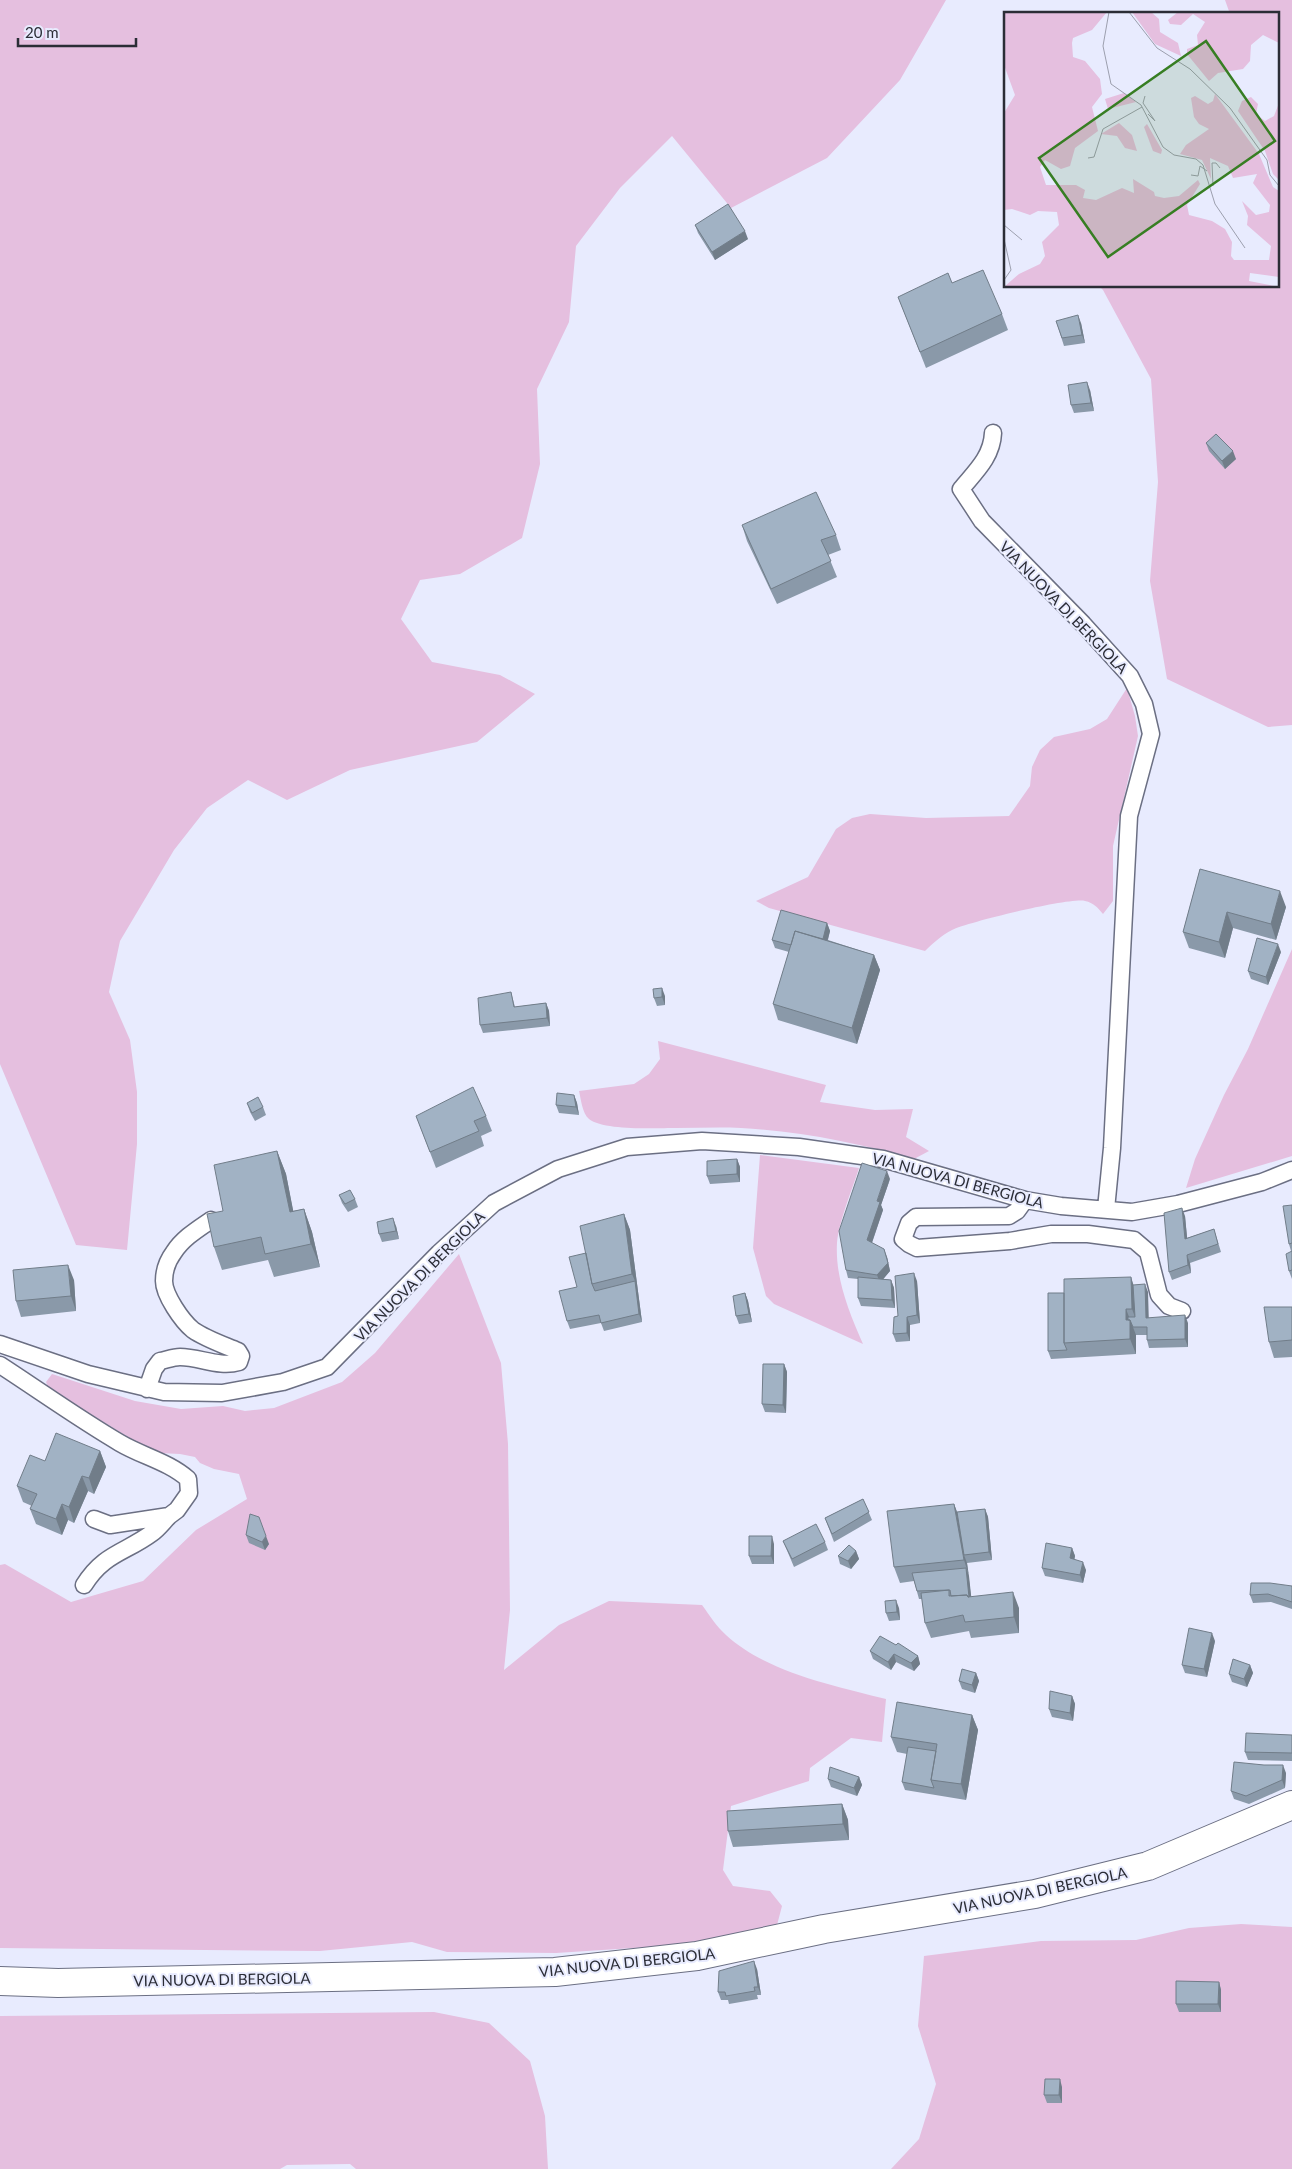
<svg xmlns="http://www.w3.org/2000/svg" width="1292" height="2169" viewBox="0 0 1292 2169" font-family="Lato,sans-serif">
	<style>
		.green { fill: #e5bfdf }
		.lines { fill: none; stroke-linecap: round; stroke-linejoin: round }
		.lane-casing { stroke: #6b6f83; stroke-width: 19 }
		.street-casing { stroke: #6b6f83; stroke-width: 30 }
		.lane { stroke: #fff; stroke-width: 16 }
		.street { stroke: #fff; stroke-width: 28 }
		.wall { fill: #8a99a9 }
		.shaded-wall { fill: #717d89 }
		.building { fill: #a1b2c4; stroke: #717d89 }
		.labels { text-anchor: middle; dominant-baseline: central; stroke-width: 4; stroke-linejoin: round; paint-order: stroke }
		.street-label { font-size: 15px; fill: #2b2d36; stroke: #e8ebfe }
		.inset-road { fill: none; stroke: #9c9fae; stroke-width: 1 }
		.view { fill: #377e23; fill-opacity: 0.15; stroke: #377e23; stroke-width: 2.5 }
		.inset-edge { fill: none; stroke: #2b2d36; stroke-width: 2.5 }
	</style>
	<rect width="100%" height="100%" fill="#e8ebfe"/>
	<path class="green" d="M0,0H946L900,80L827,158L731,208L672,136L620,188L576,246L569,322L537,389L540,464L522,538L460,574L420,580L401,619L432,662L500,675L535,694L477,742L350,770L287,800L248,780L207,808L174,850L120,941L109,992L130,1040L137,1092V1144L127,1250L76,1245L0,1064Z
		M1225,0H1292V725L1268,727L1167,679L1150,581L1158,482L1151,379L1103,290L1099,286H1278V14H1230Z
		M1127,688L1135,716L1138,736L1113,846V901L1103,914C1097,907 1094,903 1085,901C1071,897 968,922 952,930C942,935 933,943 925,951L769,908L756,901L808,877L836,829L852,818L870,814L926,818L1009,816L1030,786L1032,767L1040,750L1054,737L1090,729L1107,719Z
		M1292,949V1156L1186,1188L1195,1159L1224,1095L1248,1049Z
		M658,1041L826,1085L820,1102L875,1110L913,1109L906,1137L929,1151L914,1159C859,1143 799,1131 741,1128C720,1127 698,1128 676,1128C657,1128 604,1131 589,1119C582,1113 581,1099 579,1091L634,1084L649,1074L660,1059Z
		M760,1155L859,1168C852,1190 839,1221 837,1243C835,1278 849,1312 863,1344L774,1304L766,1296L753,1248Z
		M459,1254L501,1363L508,1444L510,1610L504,1670L559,1625L609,1601L702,1605C710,1616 717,1627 726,1635C766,1672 835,1686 886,1699L882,1742L851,1738L810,1768L809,1781L731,1806L723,1870L733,1886L770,1891L782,1906L777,1925L733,1936L664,1946L556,1953L447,1952L412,1942L320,1951L0,1948V1565L5,1564L71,1602L143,1581L196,1530L247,1499L239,1474L214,1469L200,1463L195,1457L180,1454L159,1453L143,1446L49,1389L46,1382L52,1374L135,1401L181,1409L223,1406L245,1411L274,1408L342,1382L375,1353Z
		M1241,1924L1292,1927V2169H891L919,2139L936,2084L918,2026L924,1956L1041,1941L1136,1940L1189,1928Z
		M434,2012L489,2023L530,2061L545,2116L548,2169H356L350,2164L287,2165L280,2169H0V2016Z"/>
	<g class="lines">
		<defs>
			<path id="lane" d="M993,433C992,457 975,472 961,489L982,521L1083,624L1130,676L1144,704L1151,734L1129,816L1112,1148L1106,1209
				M1025,1200L1017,1211L1009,1216L916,1217L909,1223L903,1239L909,1244L917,1248L1010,1241L1051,1234H1088L1134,1240L1148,1252L1159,1295L1169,1306L1182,1311
				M0,1344L88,1374L164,1392L222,1393L283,1382L327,1367L439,1253L494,1203L558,1169L627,1147L702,1141L799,1147L883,1159L1025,1200L1061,1206L1132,1212L1178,1204L1262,1182L1292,1170
				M0,1365C40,1391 79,1419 120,1443C142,1456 169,1462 188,1479L189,1493L177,1510L169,1516L110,1525L94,1519
				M147,1389L154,1369L160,1361C166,1360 173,1357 180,1357C200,1357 219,1368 239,1362L241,1356L238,1351C224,1345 206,1339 193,1330C182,1321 164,1295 164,1281C164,1271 168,1260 174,1252C183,1238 198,1229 211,1220
				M84,1585C104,1553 125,1553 152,1533C158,1529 163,1522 169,1516"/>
			<path id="street" d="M0,1981L58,1983L555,1972L697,1956L824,1929L1035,1894L1148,1866L1292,1805"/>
		</defs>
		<use href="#lane" class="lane-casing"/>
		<use href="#street" class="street-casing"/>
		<use href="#lane" class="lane"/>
		<use href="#street" class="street"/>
	</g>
	<path class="wall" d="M695,225L748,239L715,260L698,233Z
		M952,283L1002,314L1008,330L926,368L898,297Z
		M1056,321L1081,323L1085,343L1064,346Z
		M1090,390L1094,411L1074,413L1071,405Z
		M1206,443L1236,459L1225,469L1209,451Z
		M742,525L836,535L841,550L828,555L837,577L777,604L747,541Z
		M1200,869L1286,907L1276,940L1233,928L1225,958L1189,948L1183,932Z
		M827,923L830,931L828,940L874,955L880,970L857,1044L778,1020L773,1004L789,952L775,948L772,940Z
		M1281,952L1268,985L1251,979L1248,971Z
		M511,992L515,1007L546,1003L549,1011L550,1026L483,1033L480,1025Z
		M665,996V1005L657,1006L654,998Z
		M574,1095L577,1103L579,1115L559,1113L556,1105Z
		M247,1103L263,1107L266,1115L255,1121L250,1112Z
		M416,1116H486L492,1131L481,1136L484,1146L436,1168Z
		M277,1151L286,1174L293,1211L304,1209L312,1232L320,1267L274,1277L268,1260L222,1270L214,1247L223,1211Z
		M737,1159L740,1167V1182L710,1184L707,1176Z
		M890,1179L881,1205L883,1210L872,1243L887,1257L890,1271L883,1279L891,1280L894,1288L895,1308L861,1306L858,1298V1279L848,1278L846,1270Z
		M339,1195L355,1199L358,1207L348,1212L342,1203Z
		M1292,1205V1279L1289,1271L1291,1251L1289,1244Z
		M624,1214L630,1230L642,1322L604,1331L601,1323L570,1329L567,1321L577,1287L586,1253Z
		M1185,1216L1187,1238L1214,1229L1221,1252L1190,1263L1191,1273L1172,1280L1169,1272Z
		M396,1226L399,1239L382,1242L379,1234Z
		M1131,1277L1133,1285L1148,1292V1318L1188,1323V1347L1149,1348L1147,1340V1335H1136V1354L1051,1359L1048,1351L1064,1293Z
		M74,1280L76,1311L21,1317L16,1301Z
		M917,1281L920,1323L910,1325V1341L896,1342L893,1334L898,1316Z
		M745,1293L748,1301L752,1322L739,1324L736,1316Z
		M1292,1307V1357L1274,1358L1269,1342Z
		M784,1364L787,1372L786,1413L765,1412L762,1404Z
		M100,1451L106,1467L94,1494L88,1491L74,1523L68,1520L62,1535L36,1524L30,1509L32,1506L23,1502L17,1486L45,1461Z
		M863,1499L872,1520L834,1542L825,1518Z
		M954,1504L957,1512L985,1509L988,1517L992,1560L967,1563L971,1597L1019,1608V1633L971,1638L969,1631L931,1638L925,1623L922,1599H919L914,1581L900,1583L894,1567Z
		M246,1535L269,1544L265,1550L249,1543Z
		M783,1541L825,1542L828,1550L794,1567Z
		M774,1544V1564H752L749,1556Z
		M1072,1548L1075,1556L1074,1560L1086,1570L1083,1583L1045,1576L1042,1568Z
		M856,1551L859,1559L851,1569L840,1564L838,1556Z
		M1292,1586V1609L1271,1602L1253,1603L1250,1595Z
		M899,1608L900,1620L889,1621L886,1613Z
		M1215,1641L1207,1677L1185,1673L1182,1665Z
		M896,1645L918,1656L920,1664L914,1671L896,1662L891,1670L873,1659L870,1651Z
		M1250,1665L1253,1673L1247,1687L1232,1682L1229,1674Z
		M976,1673L979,1681L975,1693L962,1689L959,1681Z
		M1072,1696L1075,1704L1073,1721L1052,1717L1049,1709Z
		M972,1715L978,1730L966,1800L905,1790L902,1782L907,1754L897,1752L891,1737Z
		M1292,1735V1761L1248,1760L1245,1752Z
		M1264,1765L1286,1773L1285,1788L1249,1804L1234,1799L1231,1791Z
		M859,1777L862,1785L857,1796L831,1787L828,1779Z
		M842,1804L848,1820L849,1840L733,1847L728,1831Z
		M757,1969L761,1995H757L758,1999L729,2004L728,2000H721L718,1992Z
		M1219,1982L1221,1990V2012H1179L1176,2004Z
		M1062,2087V2103H1047L1044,2095Z"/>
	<path class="shaded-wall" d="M745,231L748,239L715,260L712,252Z
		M1078,315L1081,323L1085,343L1082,335Z
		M1087,382L1090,390L1094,411L1091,403Z
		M1233,451L1236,459L1225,469L1222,461Z
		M1280,891L1286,907L1276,940L1271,924Z
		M1227,912L1233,928L1225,958L1219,942Z
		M827,923L830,931L824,953L821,945Z
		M1278,944L1281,952L1268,985L1266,977Z
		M874,955L880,970L857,1044L852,1028Z
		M662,988L665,996V1005L662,997Z
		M546,1003L549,1011L550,1026L547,1018Z
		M574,1095L577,1103L579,1115L576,1107Z
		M277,1151L286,1174L298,1235L290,1212Z
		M737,1159L740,1167V1182L737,1174Z
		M887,1171L890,1179L881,1205L883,1210L870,1248L867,1240L877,1201Z
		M1182,1208L1185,1216L1188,1247L1185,1239Z
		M304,1209L312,1232L320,1267L311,1244Z
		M624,1214L630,1230L642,1322L639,1314L635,1281L632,1274Z
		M393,1218L396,1226L399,1239L396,1231Z
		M884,1249L887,1257L890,1271L880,1283L877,1275Z
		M1187,1255L1190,1263L1191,1273L1188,1265Z
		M68,1265L74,1280L76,1311L71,1296Z
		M914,1273L917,1281L920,1323L917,1315Z
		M1131,1277L1136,1293L1138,1325L1132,1309Z
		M891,1280L894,1288L895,1308L892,1300Z
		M1145,1284L1148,1292L1149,1326L1146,1318Z
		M745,1293L748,1301L752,1322L749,1314Z
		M1126,1309L1136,1335V1354L1130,1339L1126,1320Z
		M1185,1315L1188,1323V1347L1185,1339Z
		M907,1317L910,1325V1341L907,1333Z
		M784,1364L787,1372L786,1413L783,1405Z
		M100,1451L106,1467L94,1494L89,1478Z
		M82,1476L88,1491L74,1523L69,1507Z
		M62,1504L68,1520L62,1535L56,1519Z
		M954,1504L960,1520L964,1555L967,1563L969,1576L964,1560Z
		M985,1509L988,1517L992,1560L989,1552Z
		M266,1536L269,1544L265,1550L262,1542Z
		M772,1536L774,1544V1564L771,1556Z
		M1072,1548L1075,1556L1073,1566L1070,1558Z
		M856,1551L859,1559L851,1569L848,1561Z
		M1083,1562L1086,1570L1083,1583L1080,1575Z
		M966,1568L969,1576L973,1613L968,1597Z
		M1013,1592L1019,1608V1633L1014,1617Z
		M896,1600L899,1608L900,1620L897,1612Z
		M1212,1633L1215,1641L1207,1677L1204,1669Z
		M894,1654L896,1662L891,1670L888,1662Z
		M918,1656L920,1664L914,1671L911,1663Z
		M1250,1665L1253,1673L1247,1687L1244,1679Z
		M976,1673L979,1681L975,1693L972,1685Z
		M1072,1696L1075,1704L1073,1721L1070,1713Z
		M972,1715L978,1730L966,1800L961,1784Z
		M1283,1765L1286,1773L1285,1788L1282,1780Z
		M859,1777L862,1785L857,1796L854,1788Z
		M842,1804L848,1820L849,1840L843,1824Z
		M754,1961L757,1969L761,1995L758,1987Z
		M1219,1982L1221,1990V2012L1218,2004Z
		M1060,2079L1062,2087V2103L1059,2095Z"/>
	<path class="building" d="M728,204L745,231L712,252L695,225Z
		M983,270L1002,314L920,352L898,297L948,273L952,283Z
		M1078,315L1082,335L1062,338L1056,321Z
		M1087,382L1091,403L1071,405L1068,385Z
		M1216,434L1233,451L1222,461L1206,443Z
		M816,492L836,535L821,540L831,561L771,589L742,525Z
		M1200,869L1280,891L1271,924L1227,912L1219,942L1183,932Z
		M781,910L827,923L823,939L795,931L791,945L772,940Z
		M795,931L874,955L852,1028L773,1004Z
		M1257,938L1278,944L1266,977L1248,971Z
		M662,988V997L654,998L653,989Z
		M511,992L514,1007L546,1003L547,1018L480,1025L478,998Z
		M473,1087L486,1116L474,1121L479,1131L430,1152L416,1116Z
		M557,1093L574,1095L576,1107L556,1105Z
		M258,1097L263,1107L252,1113L247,1103Z
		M277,1151L290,1212L304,1209L311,1244L265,1254L261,1237L214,1247L207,1214L223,1211L214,1165Z
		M737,1159V1174L707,1176V1161Z
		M862,1163L887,1171L877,1201L880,1202L867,1240L884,1249L888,1263L877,1275L846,1270L839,1231Z
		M350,1190L355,1199L345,1204L339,1195Z
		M1292,1205V1243L1289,1244L1283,1206Z
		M1182,1208L1185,1239L1214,1229L1218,1244L1187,1255L1188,1265L1169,1272L1164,1213Z
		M624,1214L632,1274L592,1284L580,1226Z
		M393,1218L396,1231L379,1234L377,1222Z
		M1292,1251V1270L1289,1271L1286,1254Z
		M586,1253L592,1284L595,1291L635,1281L639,1314L601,1323L599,1315L567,1321L559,1291L577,1287L569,1257Z
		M68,1265L71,1296L16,1301L13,1270Z
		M914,1273L917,1315L907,1317V1333L893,1334L894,1317L898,1316L895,1276Z
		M858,1277L891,1280L892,1300L858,1298Z
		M1131,1277L1132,1309H1126V1320H1130V1339L1064,1343V1279Z
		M1145,1284L1146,1318L1185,1315V1339L1147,1340V1327H1133L1130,1320H1128V1317H1135L1133,1285Z
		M745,1293L749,1314L736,1316L733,1296Z
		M1048,1293H1064V1343L1067,1350L1048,1351Z
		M1264,1307H1292V1340L1269,1342Z
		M763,1364H784L783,1405L762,1404Z
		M56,1433L100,1451L89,1478L82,1476L69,1507L62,1504L56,1519L30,1509L37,1494L17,1486L30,1455L45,1461Z
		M863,1499L869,1512L832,1534L825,1518Z
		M954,1504L964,1560L894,1567L887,1511Z
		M985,1509L989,1552L964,1555L957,1512Z
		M250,1514L259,1517L266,1536L262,1542L246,1535Z
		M816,1524L825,1542L792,1559L783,1541Z
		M749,1536H772L771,1556H749Z
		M1046,1543L1072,1548L1070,1558L1083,1562L1080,1575L1042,1568Z
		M849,1545L856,1551L848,1561L838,1556Z
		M966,1568L969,1597H968L967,1595L951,1596L950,1590L917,1591L912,1573Z
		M1251,1583H1270L1292,1586V1602L1268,1594L1250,1595Z
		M949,1590V1596L967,1595L968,1597L1013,1592L1014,1617L965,1622L963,1615L925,1623L921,1593Z
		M896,1600L897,1612L886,1613L885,1601Z
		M1189,1628L1212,1633L1204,1669L1182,1665Z
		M880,1636L896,1645L898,1643L918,1656L911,1663L894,1654L888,1662L870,1651Z
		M1233,1659L1250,1665L1244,1679L1229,1674Z
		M962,1669L976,1673L972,1685L959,1681Z
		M1050,1691L1072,1696L1070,1713L1049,1709Z
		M897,1702L972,1715L961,1784L931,1780L937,1744L891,1737Z
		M1246,1733L1292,1735V1753L1245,1752Z
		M908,1747L936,1751L931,1780L934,1788L902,1782Z
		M1234,1762L1264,1765H1283L1282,1780L1246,1796L1231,1791Z
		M830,1767L859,1777L854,1788L828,1779Z
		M842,1804L843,1824L728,1831L727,1811Z
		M754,1961L758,1987H754L755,1991L726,1996L725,1992H718L719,1971Z
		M1176,1981L1219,1982L1218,2004H1176Z
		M1045,2079H1060L1059,2095H1044Z"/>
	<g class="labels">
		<g class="street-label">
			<text transform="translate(1064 607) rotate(46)">VIA NUOVA DI BERGIOLA</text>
			<text transform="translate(958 1180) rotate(15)">VIA NUOVA DI BERGIOLA</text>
			<text transform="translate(419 1276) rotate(-45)">VIA NUOVA DI BERGIOLA</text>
			<text transform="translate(1040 1890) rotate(-12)">VIA NUOVA DI BERGIOLA</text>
			<text transform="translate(627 1962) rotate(-6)">VIA NUOVA DI BERGIOLA</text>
			<text transform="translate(222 1979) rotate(-1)">VIA NUOVA DI BERGIOLA</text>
		</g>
	</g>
	<g transform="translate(1004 12)">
		<rect width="275" height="275" fill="#e8ebfe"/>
		<path d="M0,0H103L88,18L69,26L68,31L69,45L81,49L96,67L98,82L88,95L94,119L71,136L66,154L57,157L41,148L36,155L42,173H72L81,178L79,186L92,188L118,176L130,181L129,167L150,180L151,184L160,186L175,184L194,168L196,172L183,193L185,203L208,209L221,217L228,230L227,244L230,248H265L267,234L243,213L244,204L238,189L252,203L265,200L266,193L249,171L253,162L229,166L224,154L206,146L207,167L198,148L176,142L182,133L205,117L195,112L190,105L187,86L191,84L204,92L209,89L211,82L255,142L269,175L275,179V265L246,261L245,269L275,275H0L15,262L36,252L41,244L38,230L55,213L53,200L34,199L26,203L8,197L0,198V101L11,83L0,53ZM128,0H147L155,7L156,20L174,31L177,44L151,32ZM174,0H275V31L259,23L247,33L246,49L239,57L214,61L205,69L183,42V37L194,33L193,23L201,10L189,2L177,13L166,12L164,8ZM120,81L132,90L104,97L101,87ZM247,85L254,92L252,102L261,109L270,104L275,91V168L269,162L261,139L234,99L238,89ZM115,111L128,123L133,139L121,136L113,124L97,122ZM143,112L158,138L157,142L149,139L140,115Z" fill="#e5bfdf"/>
		<path class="inset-road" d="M105,0L99,34L107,72L137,93L159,135L170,143L192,147L199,153L211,192L241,236M125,0L153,36L186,57L226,96L263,148L266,163L275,174M141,84L139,91L151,109L144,102M84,146L90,145L99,117L138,95M187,163L194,164L196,154L203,159M209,174L208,151H212L216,156M0,213L18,228M0,227L7,258L0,268"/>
		<path class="view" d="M202,29L271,129L104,245L35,146Z"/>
		<rect width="275" height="275" class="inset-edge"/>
	</g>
	<path d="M18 38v8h118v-8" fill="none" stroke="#2b2d36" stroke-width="2.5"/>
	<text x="25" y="38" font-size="15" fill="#2b2d36" stroke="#e8ebfe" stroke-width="4" paint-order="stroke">20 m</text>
</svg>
